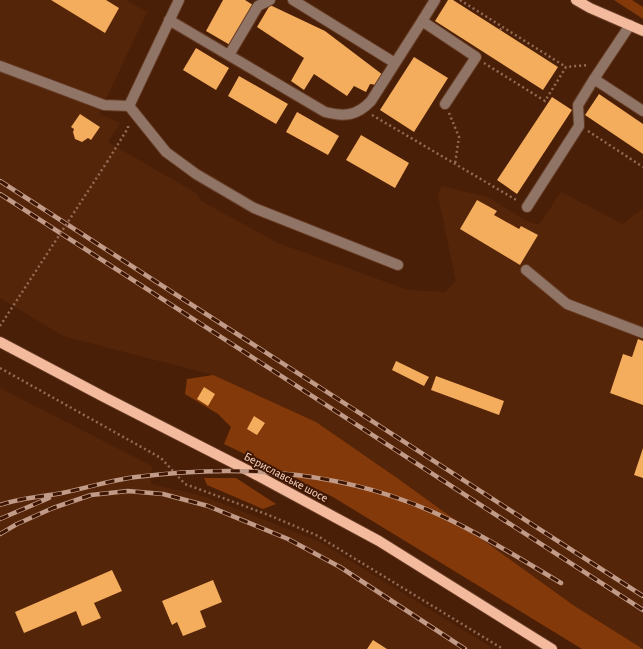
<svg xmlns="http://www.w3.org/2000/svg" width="643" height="649" viewBox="0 0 643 649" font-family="'Alegreya Sans',sans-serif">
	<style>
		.built { fill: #552509 }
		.green { fill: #833909 }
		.building { fill: #f4ac5d }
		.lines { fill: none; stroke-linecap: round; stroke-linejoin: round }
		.minor-casing { stroke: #663c25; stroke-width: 12 }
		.major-casing { stroke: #663c25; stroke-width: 12 }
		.path { stroke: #936b56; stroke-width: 2.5; stroke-dasharray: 2 3; stroke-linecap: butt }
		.minor { stroke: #907466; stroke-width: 10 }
		.major { stroke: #f4ba9e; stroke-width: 10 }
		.rail-casing { stroke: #c19b88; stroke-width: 4.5 }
		.rail { stroke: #3e1500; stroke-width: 3; stroke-dasharray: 9; stroke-linecap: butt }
		.path-bridge { stroke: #936b56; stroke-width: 2.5; stroke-dasharray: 2 3; stroke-linecap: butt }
		.labels { text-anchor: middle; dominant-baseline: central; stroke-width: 4; stroke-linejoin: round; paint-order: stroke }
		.street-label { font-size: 12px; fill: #f8d5c4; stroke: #3e1500 }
	</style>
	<rect width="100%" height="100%" fill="#4a1f07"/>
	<path class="built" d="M0,0H126L147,12L99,114L120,123L108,142L196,193L201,201L278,243L408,290L445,292L456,281L438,196L441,186L488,197L525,220L539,225L561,192L623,224L643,208V649L573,605L359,453L213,375L63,336L0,298Z
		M0,388L152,466L151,484L203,496L320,542L494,649H0Z"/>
	<path class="green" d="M614,0H632L643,7V19Z
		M213,375L316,422L397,478L573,605L643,649H582L333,497L224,444L231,427L218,414L185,394L187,379Z
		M204,478H236L276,504L263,509L207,485Z"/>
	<path class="building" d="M51,0H106L119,8L105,33Z
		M223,0H245L253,5L230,45L206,31Z
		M448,0H453L558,67L543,90L435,21Z
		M270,5L325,31L383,75L377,85L370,84L366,92L354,86L347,96L314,74L304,90L291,81L304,58L257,27Z
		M196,48L229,68L216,90L183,70Z
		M414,57L448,78L414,132L380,110Z
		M239,76L288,104L276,124L228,96Z
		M599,94L643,124V154L585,115Z
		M552,97L572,110L517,194L497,180Z
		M297,112L339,136L328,155L286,132Z
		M80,114L100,127L91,140L88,138L82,142L75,139L73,132L74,129L71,127Z
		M361,135L409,163L395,188L346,160Z
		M477,200L497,211L494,215L519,229L521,226L538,235L520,265L460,229Z
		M638,339L643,341V405L610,393L623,354L632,357Z
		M396,361L429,377L424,386L392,370Z
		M436,376L504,401L499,415L431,390Z
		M204,387L215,394L208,406L197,399Z
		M254,416L265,423L257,435L247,429Z
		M643,448V478L634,475Z
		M112,570L122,591L94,603L101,618L82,626L76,611L24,633L15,612Z
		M213,580L222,602L200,611L206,627L183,636L177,622L172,625L162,601Z
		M373,640L387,649H367Z"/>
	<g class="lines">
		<defs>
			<path id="minor" d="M293,0L395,63
				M435,0L422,21L476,57L445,104
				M169,20L325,112C344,117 357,116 371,101L422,21
				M630,25L594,79L643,111
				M229,55L258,6L270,0
				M0,66L104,105L129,106L166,152L196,174L254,208L398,265
				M129,106L179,0
				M527,207L579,126L578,105L594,79
				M526,270L567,304L643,333"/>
			<path id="major" d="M576,0L590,8L643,31
				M0,342L104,397L249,471L379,541L552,649"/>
		</defs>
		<use href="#minor" class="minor-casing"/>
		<use href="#major" class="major-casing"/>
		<path class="path" d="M460,0L566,67
			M500,30L503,26
			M484,63L545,101L566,67L589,65
			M449,113L459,137L455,164
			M372,115L518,201
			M588,131L643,167
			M107,162L128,128V123
			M0,368L161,458L185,484L266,514L316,535L503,649"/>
		<use href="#minor" class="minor"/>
		<use href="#major" class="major"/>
		<defs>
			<path id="rail" d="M0,181L643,596
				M0,194L643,610
				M0,505C20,498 41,497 62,493C87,488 111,480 136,477C229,465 323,469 411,503C464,523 512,554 561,583
				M0,519L49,498
				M0,534L17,524L53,508L91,495L128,491L163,494L208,506L288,539L340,567L465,649"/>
		</defs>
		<use href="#rail" class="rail-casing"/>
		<use href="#rail" class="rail"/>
		<path class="path-bridge" d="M0,326L107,162"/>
	</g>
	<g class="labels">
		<g class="street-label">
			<text transform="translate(286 477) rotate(28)">Бериславське шосе</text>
		</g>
	</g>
</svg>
